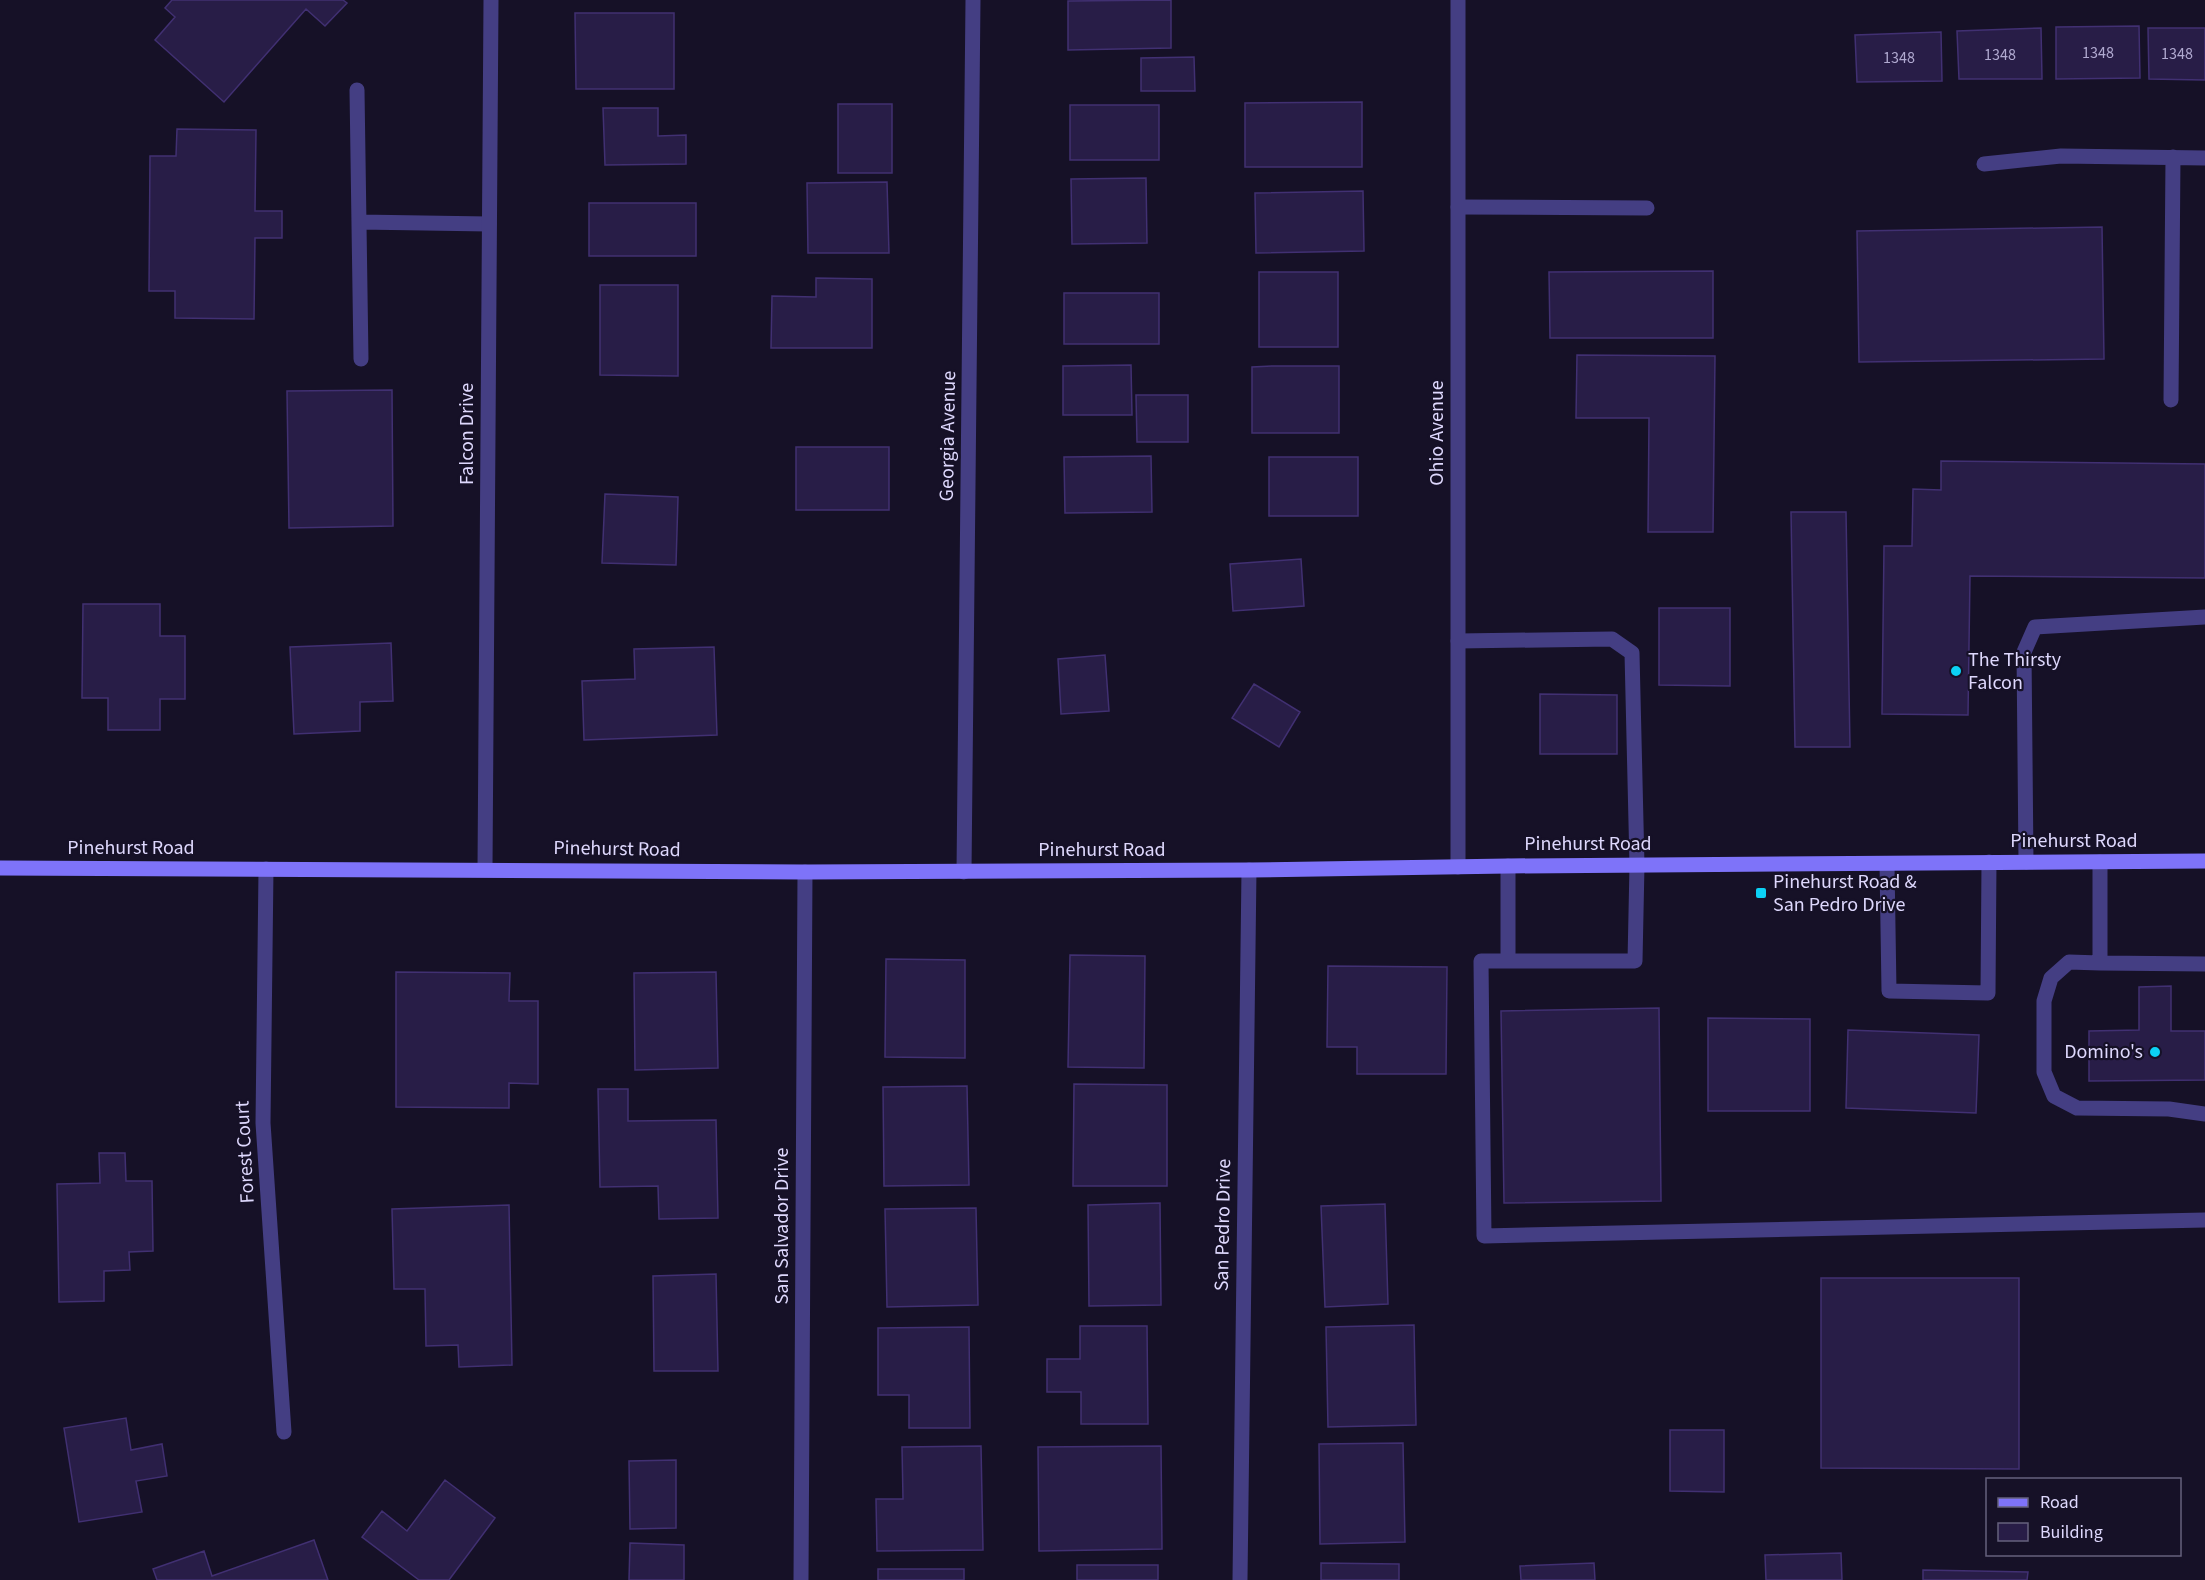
<svg xmlns="http://www.w3.org/2000/svg" width="2205" height="1580" viewBox="0 0 2205 1580" font-family="'Source Sans 3',sans-serif">
	<style>
		.building { fill: #281d47; stroke: #413072; stroke-width: 1.5 }
		.lines { fill: none; stroke-linecap: round; stroke-linejoin: round }
		.lane { stroke: #443e83; stroke-width: 15 }
		.street { stroke: #443e83; stroke-width: 15 }
		.secondary { stroke: #7e73f9; stroke-width: 15 }
		.poi-dot { fill: #0cd1f5; stroke: #161127; stroke-width: 2 }
		.labels { text-anchor: middle; dominant-baseline: central; stroke-width: 4.5; stroke-linejoin: round; paint-order: stroke }
		.number-label { font-size: 16px; fill: #b0a9d0 }
		.street-label { font-size: 20px; fill: #ded8fd; stroke: #161127 }
		.poi-label { font-size: 20px; fill: #ded8fd; stroke: #161127; text-anchor: start }
	</style>
	<rect width="100%" height="100%" fill="#161127"/>
	<path class="building" d="M172,0H343L347,3L325,26L306,9L224,102L155,40L175,17L165,8Z
		M1171,0V48L1068,50V1Z
		M575,13H674V89H576Z
		M2139,26L2140,78L2056,79V27Z
		M2041,28L2042,79H1959L1957,31Z
		M2148,28H2205V80L2149,79Z
		M1941,32L1942,81L1857,82L1855,35Z
		M1194,57L1195,91H1141V58Z
		M1362,102V167H1245V103Z
		M838,104H892V173H838Z
		M1070,105H1159V160H1070Z
		M603,108H658V136L686,135V164L605,165Z
		M177,129L256,130L255,211H282V238H255L254,319L175,318V291H149L150,156H176Z
		M1146,178L1147,243L1072,244L1071,179Z
		M887,182L889,253H808L807,183Z
		M1363,191L1364,251L1256,253L1255,193Z
		M589,203H696V256H589Z
		M2102,227L2104,359L1859,362L1857,231Z
		M1713,271V338H1550L1549,272Z
		M1259,272H1338V347H1259Z
		M816,278L872,279V348H771L772,296L816,297Z
		M600,285H678V376L600,375Z
		M1064,293H1159V344H1064Z
		M1577,355L1715,356L1713,532H1648L1649,418H1576Z
		M1131,365L1132,415H1063V366Z
		M1272,366H1339V433H1252V367Z
		M392,390L393,526L289,528L287,391Z
		M1136,395H1188V442H1137Z
		M796,447H889V510H796Z
		M1151,456L1152,512L1065,513L1064,457Z
		M1269,457H1358V516H1269Z
		M1941,461L2205,464V578L1970,576L1968,715L1882,714L1884,546H1912L1913,489L1941,490Z
		M605,494L678,497L676,565L602,563Z
		M1791,512H1846L1850,747H1795Z
		M1301,559L1304,606L1233,611L1230,564Z
		M83,604H160V636H185V699H160V730H108V698H82Z
		M1659,608H1730V686L1659,685Z
		M391,643L393,701L360,702V731L294,734L290,647Z
		M714,647L717,735L584,740L582,681L635,679L634,649Z
		M1105,655L1109,711L1061,714L1058,659Z
		M1254,684L1300,712L1279,747L1232,718Z
		M1540,694L1617,695V754H1540Z
		M1070,955L1145,956L1144,1068L1068,1067Z
		M886,959L965,960V1058L885,1057Z
		M1328,966L1447,967L1446,1074H1357V1047H1327Z
		M396,972L510,973L509,1001H538V1084L509,1083V1108L396,1107Z
		M716,972L718,1068L635,1070L634,973Z
		M2171,986V1031H2205V1080L2089,1081V1031L2139,1030V987Z
		M1659,1008L1661,1201L1504,1203L1501,1011Z
		M1708,1018L1810,1019V1111H1708Z
		M1848,1030L1979,1035L1976,1113L1846,1108Z
		M1074,1084L1167,1085V1186H1073Z
		M967,1086L969,1185L884,1186L883,1087Z
		M598,1089H628V1121L716,1120L718,1218L659,1219L658,1186L600,1187Z
		M99,1153H125L126,1181H152L153,1251L129,1252L130,1270L104,1271V1301L59,1302L57,1184L100,1183Z
		M1160,1203L1161,1305L1089,1306L1088,1205Z
		M1385,1204L1388,1304L1325,1307L1321,1206Z
		M509,1205L512,1365L459,1367L458,1345L426,1346L425,1289H394L392,1209Z
		M976,1208L978,1305L887,1307L885,1209Z
		M716,1274L718,1371H654L653,1276Z
		M1821,1278H2019V1469L1821,1468Z
		M1414,1325L1416,1425L1328,1427L1326,1327Z
		M1080,1326H1147L1148,1424H1081V1392H1047V1359H1080Z
		M969,1327L970,1428H909V1395H878V1328Z
		M126,1418L131,1450L162,1444L167,1476L136,1481L142,1512L79,1522L64,1428Z
		M1670,1430H1724V1492L1670,1491Z
		M1403,1443L1405,1542L1320,1544L1319,1444Z
		M981,1446L983,1550L877,1551L876,1499H903L902,1447Z
		M1161,1446L1162,1549L1039,1551L1038,1447Z
		M676,1460V1528L630,1529L629,1461Z
		M445,1480L495,1518L449,1580H419L362,1537L382,1511L407,1531Z
		M314,1540L328,1580H157L153,1569L204,1551L212,1576Z
		M630,1543L684,1545V1580H629Z
		M1841,1553L1842,1580H1766L1765,1555Z
		M1321,1563L1399,1564V1580H1321Z
		M1594,1563L1595,1580H1521L1520,1566Z
		M1077,1565H1158V1580H1077Z
		M878,1569H964V1580H878Z
		M1923,1570L2028,1572L2027,1580H1923Z"/>
	<g class="lines">
		<path class="lane" d="M357,90L361,359
			M1984,164L2061,156L2205,158
			M1458,207L1647,208
			M359,222L489,224
			M2171,400L2173,157
			M1458,641L1612,639L1632,653L1637,865L1635,961H1508V866
			M2026,862L2024,652L2035,627L2205,617
			M2100,862V963L2205,964
			M1887,864L1889,991L1988,993L1989,862
			M1508,961H1481L1484,1236L2205,1220
			M2100,963L2069,962L2051,978L2044,1001V1072L2054,1096L2077,1108L2169,1109L2205,1114"/>
		<path class="street" d="M1458,0V867
			M266,869L263,1123L284,1432
			M485,869L491,0
			M964,872L973,0
			M801,1580L805,872
			M1240,1580L1249,870"/>
		<path class="secondary" d="M0,868L805,872L1249,870L1508,866L2205,861"/>
	</g>
	<g class="poi-dot">
		<circle cx="1956" cy="671" r="6"/>
		<rect x="1755" y="887" width="12" height="12" rx="3"/>
		<circle cx="2155" cy="1052" r="6"/>
	</g>
	<g class="labels">
		<g class="number-label">
			<text x="2098" y="53">1348</text>
			<text x="2177" y="54">1348</text>
			<text x="2000" y="55">1348</text>
			<text x="1899" y="58">1348</text>
		</g>
		<g class="street-label">
			<text transform="translate(1437 433) rotate(-90)">Ohio Avenue</text>
			<text transform="translate(467 434) rotate(-90)">Falcon Drive</text>
			<text transform="translate(948 436) rotate(-89)">Georgia Avenue</text>
			<text x="2074" y="841">Pinehurst Road</text>
			<text x="1588" y="844">Pinehurst Road</text>
			<text x="131" y="848">Pinehurst Road</text>
			<text transform="translate(617 849) rotate(1)">Pinehurst Road</text>
			<text x="1102" y="850">Pinehurst Road</text>
			<text transform="translate(245 1152) rotate(-93)">Forest Court</text>
			<text transform="translate(1223 1225) rotate(-89)">San Pedro Drive</text>
			<text transform="translate(782 1226) rotate(-90)">San Salvador Drive</text>
		</g>
		<g class="poi-label">
			<text x="1968" y="660">The Thirsty<tspan x="1968" dy="23">Falcon</tspan></text>
			<text x="1773" y="882">Pinehurst Road &amp;<tspan x="1773" dy="23">San Pedro Drive</tspan></text>
			<text x="2143" y="1052" text-anchor="end">Domino's</text>
		</g>
	</g>
	<rect x="1986" y="1478" width="195" height="78" fill="#161127" stroke="#66617d" stroke-width="1.5"/>
	<rect x="1998" y="1498" width="30" height="9" fill="#7e73f9" stroke="#66617d" stroke-width="1.5"/>
	<text x="2040" y="1508" font-size="18" fill="#ded8fd">Road</text>
	<rect x="1998" y="1523" width="30" height="18" fill="#281d47" stroke="#66617d" stroke-width="1.5"/>
	<text x="2040" y="1538" font-size="18" fill="#ded8fd">Building</text>
</svg>
